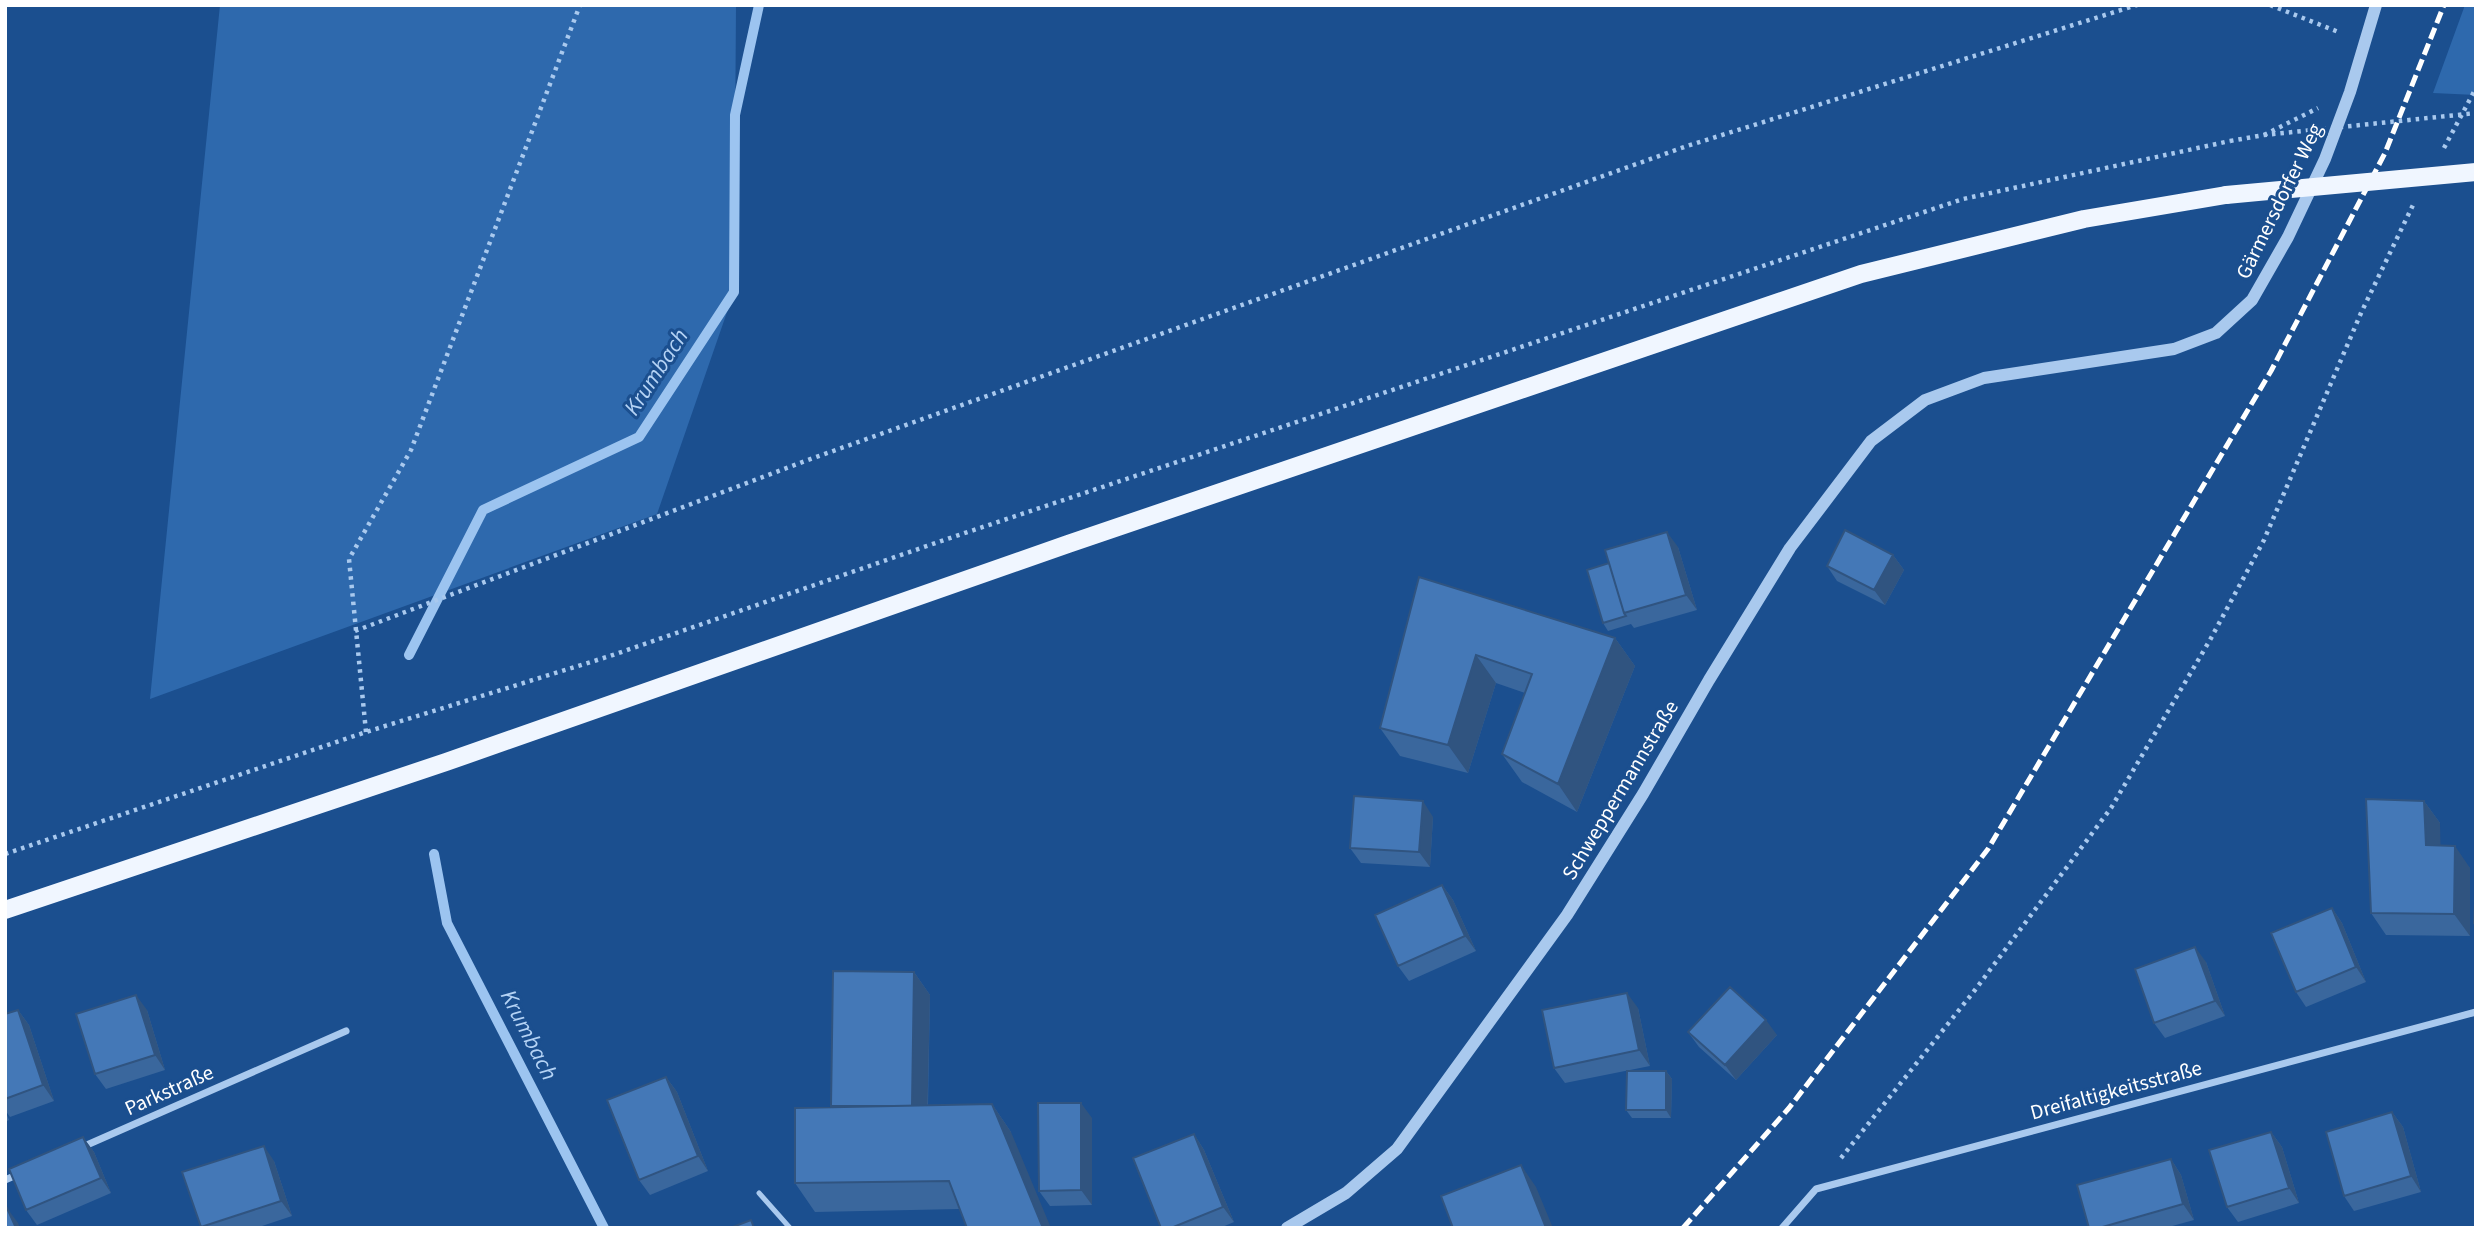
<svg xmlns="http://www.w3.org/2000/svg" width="2481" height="1233" viewBox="0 0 2481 1233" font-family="'Source Sans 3',sans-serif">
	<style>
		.green { fill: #2e69ad }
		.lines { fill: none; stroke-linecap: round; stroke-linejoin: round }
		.stream { stroke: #9cc4f0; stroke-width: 10 }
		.path { stroke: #a9c9ee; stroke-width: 4.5; stroke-dasharray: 3.5 5; stroke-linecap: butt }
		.service { stroke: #a9c9ee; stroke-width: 5 }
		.minor { stroke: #a9c9ee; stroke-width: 7 }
		.tertiary { stroke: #a9c9ee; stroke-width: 12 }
		.primary { stroke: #f0f6ff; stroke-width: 18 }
		.rail { stroke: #fff; stroke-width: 5; stroke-dasharray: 12 5; stroke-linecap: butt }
		.path-bridge { stroke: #a9c9ee; stroke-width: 4.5; stroke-dasharray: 3.5 5; stroke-linecap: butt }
		.primary-bridge { stroke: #f0f6ff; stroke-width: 18 }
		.wall { fill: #3a679d }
		.shaded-wall { fill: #305480 }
		.building { fill: #4478b7; stroke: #305480; stroke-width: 2 }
		.labels { text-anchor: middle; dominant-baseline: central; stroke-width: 6; stroke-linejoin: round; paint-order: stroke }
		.street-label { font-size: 21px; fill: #fff; stroke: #1b4f8f }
		.water-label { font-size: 23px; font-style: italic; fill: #b5d3f5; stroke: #1b4f8f }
	</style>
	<rect width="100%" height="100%" fill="#1b4f8f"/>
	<path class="green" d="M220,5H736L734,292L657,514L150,699Z
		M2465,5H2476V95L2433,93Z"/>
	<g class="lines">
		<path class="stream" d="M409,655L483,510L639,437L734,292L735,115L759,5
			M434,854L447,923L604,1228"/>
		<path class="path" d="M2270,5L2341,33
			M2264,135L2318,108
			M2444,148L2476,88
			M355,631L805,461L1687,146L2137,5
			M366,732L349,559L411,450L580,5
			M5,854L366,732L610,656L947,539L1963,199L2230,141
			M1841,1158L1975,990L2111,808L2210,640L2264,540L2361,313L2413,205"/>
		<path class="service" d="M759,1193L790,1228"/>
		<path class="minor" d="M80,1148L346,1031
			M5,1180L21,1173
			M1782,1228L1816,1189L2476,1012"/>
		<path class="tertiary" d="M1287,1228L1346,1193L1397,1149L1567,915L1643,794L1709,680L1790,548L1871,441L1925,400L1984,378L2174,349L2216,333L2252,300L2288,237L2325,159L2350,92L2376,5"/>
		<path class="primary" d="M5,910L446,762L1068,544L1861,274L2084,219L2226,195"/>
		<path class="rail" d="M1683,1228L1789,1108L1988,849L2271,371L2385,153L2444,5"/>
		<path class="path-bridge" d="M2230,141L2264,135L2476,113"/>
		<path class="primary-bridge" d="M2226,195L2476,172"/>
	</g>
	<path class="wall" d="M1678,547L1697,610L1634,628L1631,624L1608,631L1603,623Z
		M1893,555L1904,570L1885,605L1837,581L1827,566Z
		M1419,577L1615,638L1635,666L1577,812L1522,782L1502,754L1525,693L1496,683L1468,773L1400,756L1380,728Z
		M2424,801L2440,823V845L2470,868V936L2386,935L2371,913Z
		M1433,817L1430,867L1361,863L1350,848Z
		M1442,885L1453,900L1476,951L1409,981L1398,966Z
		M2332,908L2342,923L2366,982L2306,1007L2296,992Z
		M2206,962L2225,1016L2165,1038L2154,1023Z
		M914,972L930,995L928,1105L992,1104L1011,1132L960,1209L815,1212L795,1183L832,1107L831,1106Z
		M1638,1008L1650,1066L1565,1083L1554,1068Z
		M18,1010L29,1025L54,1101L10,1117L5,1110L9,1120L5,1122V1014Z
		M147,1010L165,1070L106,1089L95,1074Z
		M1688,1032L1777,1035L1736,1080L1699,1047Z
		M1666,1071L1672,1079L1671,1118H1632L1626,1110Z
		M666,1077L677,1092L708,1171L650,1195L639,1180Z
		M2392,1112L2403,1127L2421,1192L2354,1211L2344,1196Z
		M1092,1118V1205L1050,1206L1039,1191Z
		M2271,1132L2282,1147L2299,1203L2238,1222L2227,1207Z
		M1194,1134L1204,1150L1234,1222L1220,1228H1161Z
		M83,1137L94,1152L111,1193L37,1225L26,1210Z
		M2171,1159L2181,1175L2194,1220L2165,1228H2089Z
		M274,1161L292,1216L256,1228H201L182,1172Z"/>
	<path class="shaded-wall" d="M1667,532L1678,547L1697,610L1686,595Z
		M1893,555L1904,570L1885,605L1874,590Z
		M1615,638L1635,666L1577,812L1558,784Z
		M1476,655L1496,683L1468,773L1448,745Z
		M1423,801L1433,817L1430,867L1419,852Z
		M2424,801L2440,823L2441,867L2426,845Z
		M2455,846L2470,868V936L2454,914Z
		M1442,885L1453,900L1476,951L1465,936Z
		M2332,908L2342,923L2366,982L2356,967Z
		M2195,947L2206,962L2225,1016L2215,1001Z
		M914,972L930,995L927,1129L912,1107Z
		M1627,993L1638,1008L1650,1066L1639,1050Z
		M136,995L147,1010L165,1070L155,1055Z
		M18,1010L29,1025L54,1101L43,1085Z
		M1766,1020L1777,1035L1736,1080L1725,1065Z
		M1666,1071L1672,1079L1671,1118L1666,1110Z
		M666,1077L677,1092L708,1171L698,1156Z
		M1081,1103L1092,1118V1205L1081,1190Z
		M992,1104L1011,1132L1051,1228H1043Z
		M2392,1112L2403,1127L2421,1192L2411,1176Z
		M2271,1132L2282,1147L2299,1203L2289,1188Z
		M1194,1134L1204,1150L1234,1222L1223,1207Z
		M83,1137L94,1152L111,1193L101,1178Z
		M264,1146L274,1161L292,1216L281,1201Z
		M2171,1159L2181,1175L2194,1220L2183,1204Z
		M1521,1165L1536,1187L1553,1228H1546Z
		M7,1208L18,1223L20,1228H16Z"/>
	<path class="building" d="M1845,530L1893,555L1874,590L1827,566Z
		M1667,532L1686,595L1624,613L1605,550Z
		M1609,563L1624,613L1626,616L1603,623L1587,570Z
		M1419,577L1615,638L1558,784L1502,754L1532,674L1476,655L1448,745L1380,728Z
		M1354,796L1423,801L1419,852L1350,848Z
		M2366,799L2424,801L2426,845L2455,846L2454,914L2371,913Z
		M2476,881V923H2474Z
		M1442,885L1465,936L1398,966L1375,915Z
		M2332,908L2356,967L2296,992L2271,933Z
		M2195,947L2215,1001L2154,1023L2135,969Z
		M833,971L914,972L912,1106H831Z
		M1730,987L1766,1020L1725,1065L1688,1032Z
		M1627,993L1639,1050L1554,1068L1542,1010Z
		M136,995L155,1055L95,1074L76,1014Z
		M18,1010L43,1085L5,1099V1014Z
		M1627,1071H1666V1110H1626Z
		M666,1077L698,1156L639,1180L607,1100Z
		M1038,1103H1081V1190L1039,1191Z
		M992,1104L1043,1228H967L949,1181L795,1183V1108Z
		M2392,1112L2411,1176L2344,1196L2326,1132Z
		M2271,1132L2289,1188L2227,1207L2209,1150Z
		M1194,1134L1223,1207L1171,1228H1161L1133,1158Z
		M83,1137L101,1178L26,1210L9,1169Z
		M264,1146L281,1201L201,1227L182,1172Z
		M2171,1159L2183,1204L2099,1228H2089L2077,1185Z
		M1521,1165L1546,1228H1453L1441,1196Z
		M7,1208L16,1228H5V1209Z
		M751,1220L754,1228H730Z"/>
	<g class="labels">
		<g class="street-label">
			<text transform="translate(2279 201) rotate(-64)">Gärmersdorfer Weg</text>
			<text transform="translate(1620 790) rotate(-59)">Schweppermannstraße</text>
			<text transform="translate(169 1090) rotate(-24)">Parkstraße</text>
			<text transform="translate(2116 1090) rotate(-15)">Dreifaltigkeitsstraße</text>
		</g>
		<g class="water-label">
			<text transform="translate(656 372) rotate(-57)">Krumbach</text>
			<text transform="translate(529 1035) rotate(63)">Krumbach</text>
		</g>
	</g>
	<rect width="2481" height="1233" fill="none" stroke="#ffffff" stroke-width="14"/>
</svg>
